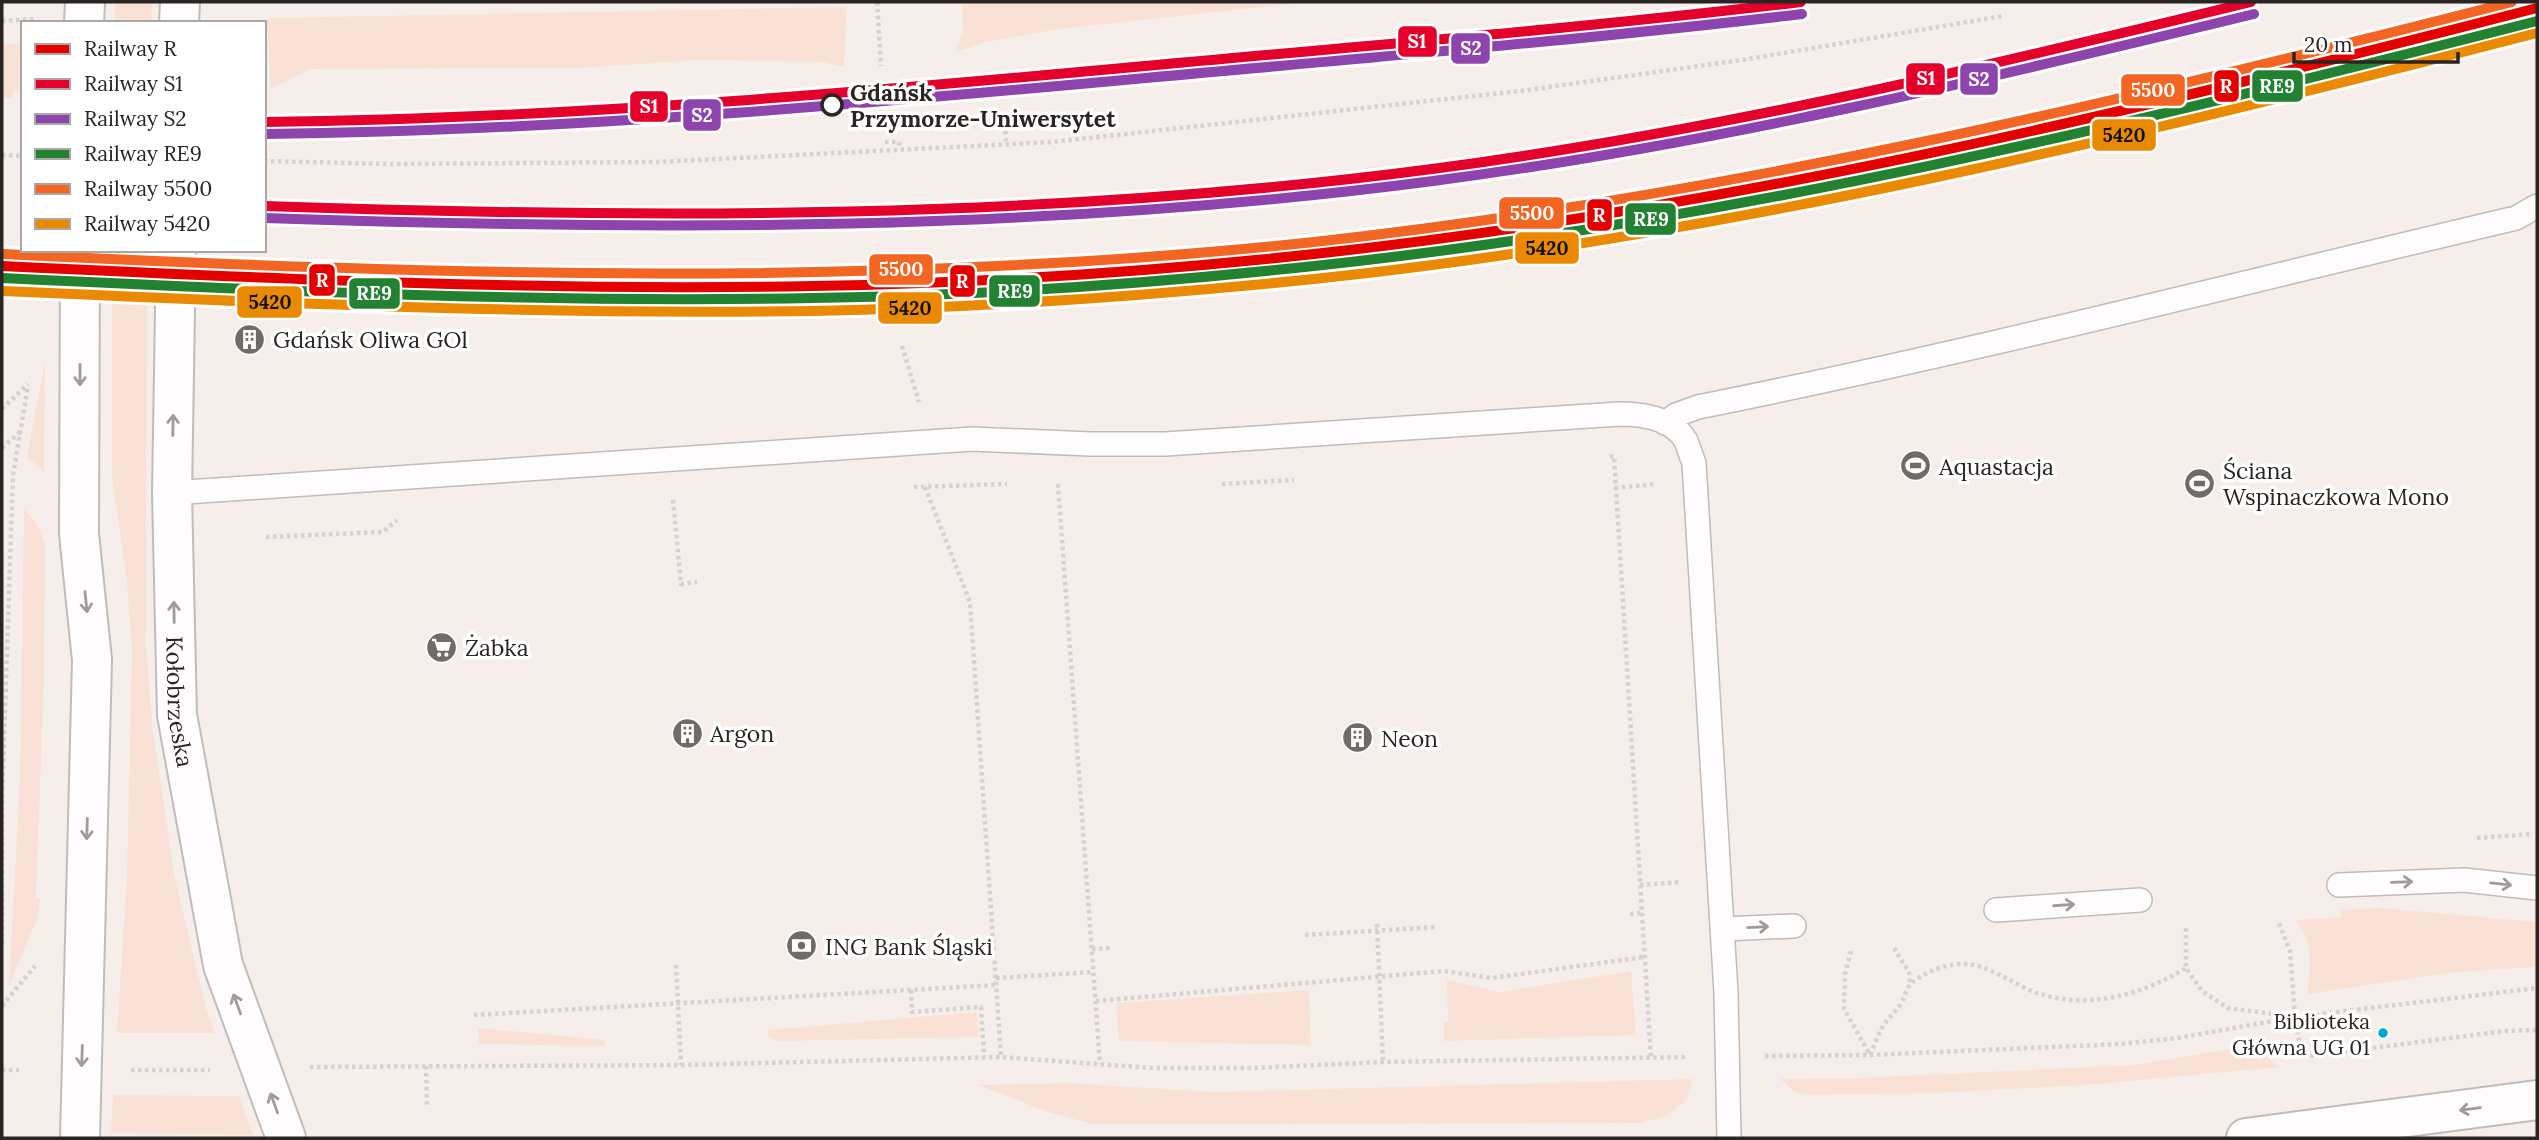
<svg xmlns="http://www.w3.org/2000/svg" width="2539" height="1140" viewBox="0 0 2539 1140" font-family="Lora,serif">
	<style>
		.green { fill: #f9e2d5 }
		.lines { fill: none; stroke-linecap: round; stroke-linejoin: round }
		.lane-casing { stroke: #c1bcb8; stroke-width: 26 }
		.secondary-casing { stroke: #c1bcb8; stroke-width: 42 }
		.primary-casing { stroke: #c1bcb8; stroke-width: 42 }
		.path { stroke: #d4d2d0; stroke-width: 4.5; stroke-dasharray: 3.5 3.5; stroke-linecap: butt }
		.lane { stroke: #fefcfc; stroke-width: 23 }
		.secondary { stroke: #fefcfc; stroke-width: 38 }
		.primary { stroke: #fefcfc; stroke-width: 38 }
		.rail-1-casing { stroke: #fff; stroke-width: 16 }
		.rail-2-casing { stroke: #fff; stroke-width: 16 }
		.rail-3-casing { stroke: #fff; stroke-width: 16 }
		.rail-4-casing { stroke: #fff; stroke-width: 16 }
		.rail-5-casing { stroke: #fff; stroke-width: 16 }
		.rail-6-casing { stroke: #fff; stroke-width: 16 }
		.rail-1 { stroke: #e50000; stroke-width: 10 }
		.rail-2 { stroke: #e4002b; stroke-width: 10 }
		.rail-3 { stroke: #8e44ad; stroke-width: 10 }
		.rail-4 { stroke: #238132; stroke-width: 10 }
		.rail-5 { stroke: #f26522; stroke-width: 10 }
		.rail-6 { stroke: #ea8a03; stroke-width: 10 }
		.oneway { stroke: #9f9b9a }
		.stop-dot { fill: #fff; stroke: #2a2522; stroke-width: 3.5 }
		.bus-dot { fill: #00a9ce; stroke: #fff; stroke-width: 2.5 }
		.labels { text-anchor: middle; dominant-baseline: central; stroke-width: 7; stroke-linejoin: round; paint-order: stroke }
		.bus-label { font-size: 21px; fill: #2a2522; stroke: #fff; text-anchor: end }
		.stop-label { font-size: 23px; font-weight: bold; fill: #2a2522; stroke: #fff; text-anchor: start }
		.poi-label { font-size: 23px; fill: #2a2522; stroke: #fff; text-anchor: start }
		.street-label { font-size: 23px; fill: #2a2522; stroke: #fff }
		.line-badge { stroke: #fff; stroke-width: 2.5 }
		.badge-label { font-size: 19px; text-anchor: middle; font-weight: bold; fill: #fff }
		.pale-badge-label { font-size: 19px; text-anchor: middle; font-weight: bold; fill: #111 }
	</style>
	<rect width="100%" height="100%" fill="#f5eeea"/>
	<path class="green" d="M115,2H152L151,23H115Z
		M962,2H1310L1058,29L987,42L956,52L963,31Z
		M847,7L844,67L822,62L700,60L578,68L310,69L271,89L267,18Z
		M2,44H20L19,91H13V98L2,97Z
		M112,250H147L146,647L153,731L174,874L206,1008L215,1033H117L127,876L132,651L127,581L112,476Z
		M45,361L44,468L45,473L27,457Z
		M24,509L38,526L45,544L44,677L36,898L40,899L38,917L9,986L20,777Z
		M2381,908L2537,922V967L2456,972L2307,994C2311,966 2314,944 2296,920L2341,917L2342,910Z
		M1631,971L1636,1035L1444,1041V1022H1448L1447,980L1500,992Z
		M1309,990L1311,1045L1119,1041L1116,1003Z
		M977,1012L979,1037L778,1041L768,1037L767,1030Z
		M478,1028L605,1040V1046L479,1044Z
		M2254,1045L2279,1067L2087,1085L1935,1093L1814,1095L1795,1092L1780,1079L1858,1078L2134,1065Z
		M1692,1079L1687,1100L1666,1116L1640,1123L1092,1124L1045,1111L979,1085L1069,1083L1214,1092Z
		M113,1095L239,1096L253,1135L111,1133Z"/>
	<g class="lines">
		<defs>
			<path id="lane" d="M1665,423L1676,415L1698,407C1973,352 2244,282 2516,218L2537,206
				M172,493L972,439L1090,444H1165L1619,414C1642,414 1673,418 1686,441C1689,448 1691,456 1694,463L1726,993L1729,1138
				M2339,885L2464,880L2537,888
				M1996,910L2140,900
				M1722,929L1794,926"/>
			<g id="secondary">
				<path d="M84,23L85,2"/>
				<path d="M179,23L180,2"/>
				<path id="s1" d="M176,250L172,493L177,715L223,965L286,1138"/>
				<path d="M80,1138L92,660L79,534L80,250"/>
			</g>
			<path id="primary" d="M2246,1138L2537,1100"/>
		</defs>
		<use href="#lane" class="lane-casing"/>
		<use href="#secondary" class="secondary-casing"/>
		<use href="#primary" class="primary-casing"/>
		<path class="path" d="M877,2L881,66
			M2,21L36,19
			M933,124L1005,119L1006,144
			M885,142H899L900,149
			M2,155L23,156
			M264,161L392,164L658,162L1052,142L1520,91L1742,60L2003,16
			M902,346L919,402
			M2,409L28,384
			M2,448L20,432
			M1610,457L1614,456L1651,1058
			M1058,484L1100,1064
			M1222,484L1294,480
			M914,487L1007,484
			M925,487L970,602L1001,1057
			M1615,488L1656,484
			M673,500L681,584L697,582
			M266,537L383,532L397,520
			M2477,838L2532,834
			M1640,885L1680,882
			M1630,914L1642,913
			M1377,924L1383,1062
			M2186,928V968L2202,991L2228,1008L2295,1017L2290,951L2278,921
			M1305,935L1437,927
			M2,944V799L13,475L28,386
			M1894,948L1909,972L1910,984
			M1092,949L1112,948
			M1851,951L1845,974L1844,1009L1870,1055C1874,1046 1878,1035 1883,1026C1888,1018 1895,1013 1900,1005C1905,998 1906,987 1913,982C1931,968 1956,960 1978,966C1999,972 2017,986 2037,993C2088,1010 2142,995 2186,968
			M676,965L681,1065
			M996,978L1093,972
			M911,990L912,1012L981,1007L984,1057
			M1096,1001L1444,971L1492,978L1644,957
			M2,1006L35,966
			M474,1015L996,985
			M2295,1017L2302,1057L2505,1031L2537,1030
			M1765,1056L1870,1055L2120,1044L2178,1038L2295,1017L2537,988
			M426,1066L427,1105
			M310,1067L682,1065L1001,1057L1153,1068H1253L1383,1062L1687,1057
			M2,1070H19
			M131,1070H210"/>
		<use href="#lane" class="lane"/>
		<use href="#secondary" class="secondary"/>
		<use href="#primary" class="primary"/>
		<defs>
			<path id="rail-1" d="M2,266C272,279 542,291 813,286C980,283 1148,272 1314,254C1729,209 2134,112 2537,8"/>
			<path id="rail-2" d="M264,122C559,119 852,93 1145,66C1364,46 1583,28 1801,2
				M264,206C654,219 1044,220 1432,169C1708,133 1980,68 2251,2"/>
			<path id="rail-3" d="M264,134C559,131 853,105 1146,78C1365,58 1584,40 1802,14
				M264,218C655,231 1045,232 1433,181C1710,145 1983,80 2254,14"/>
			<path id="rail-4" d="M2,278C272,291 542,303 813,298C980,296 1147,284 1314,266C1729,222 2134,124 2537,21"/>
			<path id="rail-5" d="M3,254C441,275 876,289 1314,242C1720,197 2117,103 2512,2"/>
			<path id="rail-6" d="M2,291C272,303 542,315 813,311C980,308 1147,296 1314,279C1729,235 2134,137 2537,33"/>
		</defs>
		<use href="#rail-1" class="rail-1-casing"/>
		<use href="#rail-2" class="rail-2-casing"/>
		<use href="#rail-3" class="rail-3-casing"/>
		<use href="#rail-4" class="rail-4-casing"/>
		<use href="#rail-5" class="rail-5-casing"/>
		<use href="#rail-6" class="rail-6-casing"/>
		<use href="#rail-1" class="rail-1"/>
		<use href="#rail-2" class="rail-2"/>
		<use href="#rail-3" class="rail-3"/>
		<use href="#rail-4" class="rail-4"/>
		<use href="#rail-5" class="rail-5"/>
		<use href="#rail-6" class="rail-6"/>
	</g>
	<defs><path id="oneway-shaft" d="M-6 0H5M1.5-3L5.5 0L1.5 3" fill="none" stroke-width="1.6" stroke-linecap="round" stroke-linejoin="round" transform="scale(1.75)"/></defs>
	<g class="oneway">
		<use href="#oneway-shaft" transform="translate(80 375) rotate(90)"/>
		<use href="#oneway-shaft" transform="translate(173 425) rotate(-89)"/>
		<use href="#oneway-shaft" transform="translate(86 602) rotate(84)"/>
		<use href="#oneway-shaft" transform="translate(174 612) rotate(-91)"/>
		<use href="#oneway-shaft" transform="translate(87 829) rotate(92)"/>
		<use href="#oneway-shaft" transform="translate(2402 882) rotate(-2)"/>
		<use href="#oneway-shaft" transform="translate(2501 884) rotate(6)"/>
		<use href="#oneway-shaft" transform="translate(2064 905) rotate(-4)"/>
		<use href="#oneway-shaft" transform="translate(1758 927) rotate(-3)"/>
		<use href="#oneway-shaft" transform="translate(237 1004) rotate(-110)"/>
		<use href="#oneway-shaft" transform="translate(82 1056) rotate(92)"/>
		<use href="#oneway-shaft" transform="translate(274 1103) rotate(-110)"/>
		<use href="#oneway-shaft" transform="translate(2470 1109) rotate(172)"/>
	</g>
	<defs>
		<symbol id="building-disc" viewBox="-11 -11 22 22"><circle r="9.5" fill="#716b68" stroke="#fff"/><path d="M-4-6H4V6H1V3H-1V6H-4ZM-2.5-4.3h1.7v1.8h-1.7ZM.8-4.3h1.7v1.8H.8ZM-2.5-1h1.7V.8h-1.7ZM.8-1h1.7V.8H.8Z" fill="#fff"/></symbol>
		<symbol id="stadium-disc" viewBox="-11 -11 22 22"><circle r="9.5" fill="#716b68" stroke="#fff"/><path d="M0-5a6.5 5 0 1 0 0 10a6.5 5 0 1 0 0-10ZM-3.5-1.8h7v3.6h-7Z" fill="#fff"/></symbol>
		<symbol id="supermarket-disc" viewBox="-11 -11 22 22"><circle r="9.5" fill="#716b68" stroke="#fff"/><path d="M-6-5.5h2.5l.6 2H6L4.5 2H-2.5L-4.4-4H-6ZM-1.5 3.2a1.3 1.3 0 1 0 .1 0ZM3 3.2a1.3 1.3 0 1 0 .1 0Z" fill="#fff"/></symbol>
		<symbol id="bank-disc" viewBox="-11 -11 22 22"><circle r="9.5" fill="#716b68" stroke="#fff"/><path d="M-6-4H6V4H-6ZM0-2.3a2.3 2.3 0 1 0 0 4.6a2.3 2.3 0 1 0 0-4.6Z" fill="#fff"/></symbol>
	</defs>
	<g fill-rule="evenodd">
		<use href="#building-disc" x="232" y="322" width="35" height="35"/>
		<use href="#stadium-disc" x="1898" y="448" width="35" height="35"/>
		<use href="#stadium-disc" x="2182" y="466" width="35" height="35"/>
		<use href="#supermarket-disc" x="424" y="630" width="35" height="35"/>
		<use href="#building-disc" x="670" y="716" width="35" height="35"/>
		<use href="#building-disc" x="1340" y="720" width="35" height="35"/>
		<use href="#bank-disc" x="784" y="928" width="35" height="35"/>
	</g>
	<circle class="stop-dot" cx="832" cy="105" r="10"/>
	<circle class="bus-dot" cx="2383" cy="1033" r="6"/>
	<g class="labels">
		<g class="bus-label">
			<text x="2370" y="1021">Biblioteka<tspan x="2370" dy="26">Główna UG 01</tspan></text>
		</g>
		<g class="stop-label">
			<text x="850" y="92">Gdańsk<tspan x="850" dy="26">Przymorze-Uniwersytet</tspan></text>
		</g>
		<g class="poi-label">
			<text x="273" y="339">Gdańsk Oliwa GOl</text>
			<text x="1939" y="466">Aquastacja</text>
			<text x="2223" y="470">Ściana<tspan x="2223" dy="26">Wspinaczkowa Mono</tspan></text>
			<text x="465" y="647">Żabka</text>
			<text x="710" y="733">Argon</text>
			<text x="1381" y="738">Neon</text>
			<text x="825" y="946">ING Bank Śląski</text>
		</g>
		<g class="street-label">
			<text stroke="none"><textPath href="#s1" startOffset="452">Kołobrzeska</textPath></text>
		</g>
	</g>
	<g class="line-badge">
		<rect x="1397" y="25" width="41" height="33" rx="7" fill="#e4002b"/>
		<rect x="1450" y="32" width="41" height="33" rx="7" fill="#8e44ad"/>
		<rect x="1905" y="62" width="41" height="34" rx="7" fill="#e4002b"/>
		<rect x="1959" y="62" width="40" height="34" rx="7" fill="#8e44ad"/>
		<rect x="2213" y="69" width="27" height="34" rx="7" fill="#e50000"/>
		<rect x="2251" y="69" width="53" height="34" rx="7" fill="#238132"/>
		<rect x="2120" y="73" width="66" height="34" rx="7" fill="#f26522"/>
		<rect x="629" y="90" width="40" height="33" rx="7" fill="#e4002b"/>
		<rect x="682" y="98" width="40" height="34" rx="7" fill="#8e44ad"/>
		<rect x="2091" y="118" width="66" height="34" rx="7" fill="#ea8a03"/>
		<rect x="1498" y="196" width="67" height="34" rx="7" fill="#f26522"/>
		<rect x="1586" y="198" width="27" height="34" rx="7" fill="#e50000"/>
		<rect x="1624" y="202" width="53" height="34" rx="7" fill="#238132"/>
		<rect x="1514" y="231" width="66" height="34" rx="7" fill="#ea8a03"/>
		<rect x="868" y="253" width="66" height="33" rx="7" fill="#f26522"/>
		<rect x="308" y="263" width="28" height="34" rx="7" fill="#e50000"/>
		<rect x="949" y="264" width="27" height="34" rx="7" fill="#e50000"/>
		<rect x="988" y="274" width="53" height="34" rx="7" fill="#238132"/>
		<rect x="348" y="277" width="53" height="33" rx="7" fill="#238132"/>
		<rect x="236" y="285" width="67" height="34" rx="7" fill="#ea8a03"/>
		<rect x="877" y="291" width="66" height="34" rx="7" fill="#ea8a03"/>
	</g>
	<g class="badge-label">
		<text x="1417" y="48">S1</text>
		<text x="1471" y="55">S2</text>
		<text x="1926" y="85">S1</text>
		<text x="1979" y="86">S2</text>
		<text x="2226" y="93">R</text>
		<text x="2277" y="93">RE9</text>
		<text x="2153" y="97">5500</text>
		<text x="649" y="113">S1</text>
		<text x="702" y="122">S2</text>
		<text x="1532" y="220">5500</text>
		<text x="1599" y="222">R</text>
		<text x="1651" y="226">RE9</text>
		<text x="901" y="276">5500</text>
		<text x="322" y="287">R</text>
		<text x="962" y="288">R</text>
		<text x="1015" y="298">RE9</text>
		<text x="374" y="300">RE9</text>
	</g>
	<g class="pale-badge-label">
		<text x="2124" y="142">5420</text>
		<text x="1547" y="255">5420</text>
		<text x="270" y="309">5420</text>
		<text x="910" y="315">5420</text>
	</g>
	<rect width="2539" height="1140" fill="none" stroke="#2a2522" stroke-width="7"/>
	<rect x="21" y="21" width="245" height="231" fill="#ffffff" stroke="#aaa8a7" stroke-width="2"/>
	<rect x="35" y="44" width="35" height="10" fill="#e50000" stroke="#aaa8a7" stroke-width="2"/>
	<text x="84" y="56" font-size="21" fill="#2a2522">Railway R</text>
	<rect x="35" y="79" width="35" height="10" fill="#e4002b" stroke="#aaa8a7" stroke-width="2"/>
	<text x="84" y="91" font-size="21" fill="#2a2522">Railway S1</text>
	<rect x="35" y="114" width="35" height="10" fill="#8e44ad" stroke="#aaa8a7" stroke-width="2"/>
	<text x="84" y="126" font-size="21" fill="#2a2522">Railway S2</text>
	<rect x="35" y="149" width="35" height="10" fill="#238132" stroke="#aaa8a7" stroke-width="2"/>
	<text x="84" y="161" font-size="21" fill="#2a2522">Railway RE9</text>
	<rect x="35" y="184" width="35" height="10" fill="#f26522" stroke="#aaa8a7" stroke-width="2"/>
	<text x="84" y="196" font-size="21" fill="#2a2522">Railway 5500</text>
	<rect x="35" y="219" width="35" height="10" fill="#ea8a03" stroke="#aaa8a7" stroke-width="2"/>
	<text x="84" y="231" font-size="21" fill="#2a2522">Railway 5420</text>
	<path d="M2294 52v10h164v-10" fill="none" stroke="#2a2522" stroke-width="3.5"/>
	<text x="2304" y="52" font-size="21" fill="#2a2522" stroke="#ffffff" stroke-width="5" paint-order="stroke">20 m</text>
</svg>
